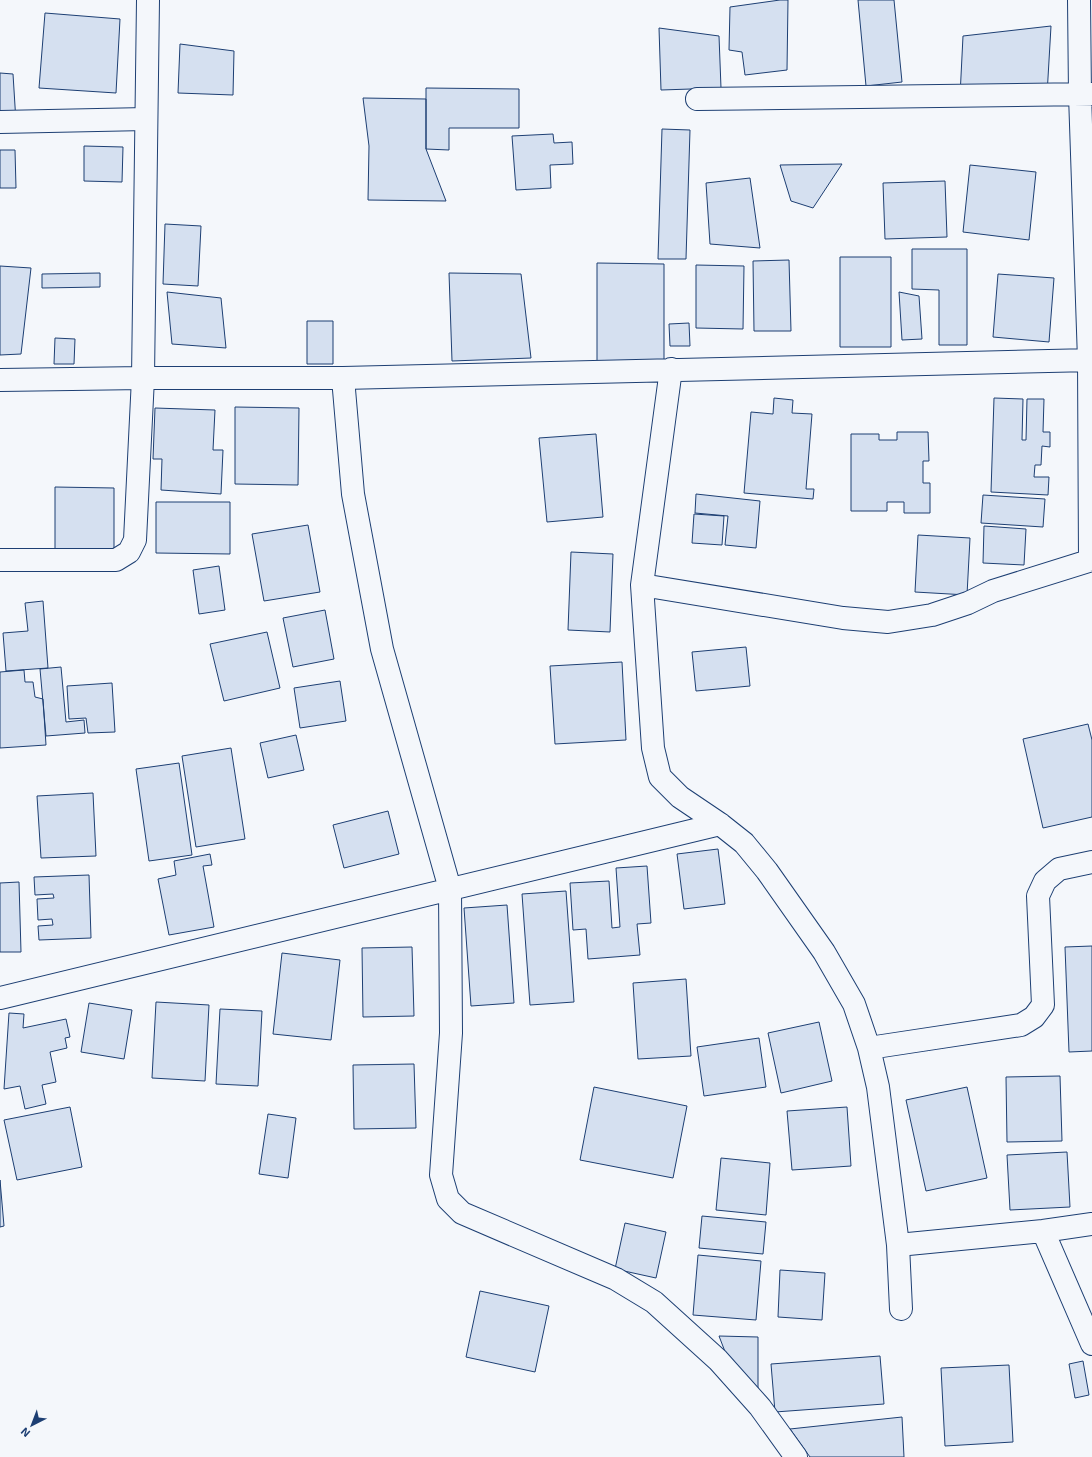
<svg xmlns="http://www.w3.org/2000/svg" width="1092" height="1457" viewBox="0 0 1092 1457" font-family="'Exo 2',sans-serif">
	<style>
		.building { fill: #d5e0f0; stroke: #1d3f73 }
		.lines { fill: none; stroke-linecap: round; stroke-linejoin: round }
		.minor-casing { stroke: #1d3f73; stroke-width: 24 }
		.minor { stroke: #f4f7fb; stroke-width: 22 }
	</style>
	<rect width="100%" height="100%" fill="#f4f7fb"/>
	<path class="building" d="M780,0H788L787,70L745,75L742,52L729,50L730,7Z
		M858,0H894L902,82L866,86Z
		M45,13L120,19L116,93L39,88Z
		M1051,26L1047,95L960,96L963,36Z
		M659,28L719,36L721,88L661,90Z
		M180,44L234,51L233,95L178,93Z
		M0,73L13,74L16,122L0,120Z
		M426,88L519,89V128H449V150L426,149Z
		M363,98L426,99V149L446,201L368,200L369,146Z
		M662,129L690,130L686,259H658Z
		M553,134L554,143L572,142L573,164L550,165L551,188L516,190L512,136Z
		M84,146L123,147L122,182L84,181Z
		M0,150H15L16,188H0Z
		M842,164L813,208L791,201L780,165Z
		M970,165L1036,172L1029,240L963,232Z
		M750,178L760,248L710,244L706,183Z
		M945,181L947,237L885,239L883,183Z
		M165,224L201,226L198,286L163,284Z
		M912,249H967V345H939V290L912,289Z
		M840,257H891V347H840Z
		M789,260L791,331H754L753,261Z
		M597,263L664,264V361H597Z
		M696,265L744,266L743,329L696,328Z
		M0,266L31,268L21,354L0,355Z
		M100,273V287L42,288V274Z
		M449,273L521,274L531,358L452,361Z
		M998,274L1054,278L1049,342L993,337Z
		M167,292L221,298L226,348L172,344Z
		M899,292L919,296L922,339L902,340Z
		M307,321H333V364H307Z
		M689,323L690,346H670L669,324Z
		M55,338L75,339L74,364H54Z
		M774,398L793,400L792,413L812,414L806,489H814L813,499L744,493L751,412L773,414Z
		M994,398L1023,399L1022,440H1026L1027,399H1044L1043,432H1050V447L1042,446L1041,465H1035L1034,477H1049L1048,495L991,492Z
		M235,407L299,408L298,485L235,484Z
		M155,408L215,410L213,450H223L221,494L161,490L162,459H153Z
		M897,432H928L929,461H923V483H930V513H904V502H887V511H851V434H879V440H897Z
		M596,434L603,517L547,522L539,438Z
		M55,487L114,488V552L55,551Z
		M696,494L760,501L756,548L725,545L728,516L695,513Z
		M983,495L1045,499L1043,527L981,523Z
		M156,502H230V554L156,553Z
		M694,514L724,516L722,545L692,543Z
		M308,525L320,592L264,601L252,534Z
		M984,526L1026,529L1024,565L983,563Z
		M918,535L970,538L967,595L915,592Z
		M571,552L613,554L610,632L568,630Z
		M219,566L225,610L199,614L193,570Z
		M43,601L48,668L6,671L3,633L28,631L25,603Z
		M325,610L334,659L293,667L283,618Z
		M267,632L280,688L224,701L210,644Z
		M746,647L750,686L696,691L692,652Z
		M622,662L626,740L555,744L550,666Z
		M61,667L66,722L84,720L85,733L46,736L40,669Z
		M24,670L25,682H33L35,697L43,699L46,745L0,748V672Z
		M340,681L346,721L300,728L294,688Z
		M112,683L115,732L88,733L86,718L69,719L67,686Z
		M1088,724L1092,740V817L1043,828L1023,739Z
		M296,735L304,770L268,778L260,743Z
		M231,748L245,839L196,847L182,756Z
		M179,763L192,855L149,861L136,769Z
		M93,793L96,856L41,858L37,796Z
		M388,811L399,854L344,868L333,825Z
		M718,849L725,904L684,909L677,854Z
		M210,854L212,865L203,866L214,927L169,935L158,879L176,875L174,861Z
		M647,866L651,923L637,924L640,955L588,959L586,929L573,930L570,883L609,881L612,928L620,927L616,868Z
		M89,875L91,938L39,940L38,926L53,925L52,919L38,920L37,899L54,898L53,894L35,895L34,877Z
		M19,882L21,952H0V883Z
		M566,891L574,1002L530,1005L522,894Z
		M507,905L514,1003L471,1006L464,908Z
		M1092,946V1051L1069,1052L1065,947Z
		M412,947L414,1016L363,1017L362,948Z
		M282,953L340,960L331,1040L273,1034Z
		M686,979L691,1056L638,1059L633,983Z
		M156,1002L209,1005L205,1081L152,1078Z
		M89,1003L132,1010L124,1059L81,1052Z
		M220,1009L262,1011L258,1086L216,1084Z
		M9,1013L24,1014L23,1028L66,1019L70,1037L65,1038L67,1048L50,1052L56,1082L42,1085L46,1104L25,1109L20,1086L4,1089Z
		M819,1022L832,1081L781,1093L768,1033Z
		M759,1038L766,1087L704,1096L697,1047Z
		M414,1064L416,1128L354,1129L353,1065Z
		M1060,1076L1062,1141L1007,1142L1006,1077Z
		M594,1087L687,1106L673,1178L580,1160Z
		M967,1087L987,1178L926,1191L906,1100Z
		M70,1107L82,1167L17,1180L4,1120Z
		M847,1107L851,1166L792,1170L787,1111Z
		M268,1114L296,1118L288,1178L259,1174Z
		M1067,1152L1070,1207L1010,1210L1007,1155Z
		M721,1158L770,1163L766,1215L716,1210Z
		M0,1180L4,1226L0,1227Z
		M702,1216L766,1222L763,1254L699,1248Z
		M625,1223L666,1232L656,1278L615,1269Z
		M698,1255L761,1261L756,1320L693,1315Z
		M780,1270L825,1273L822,1320L778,1317Z
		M480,1291L549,1306L535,1372L466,1357Z
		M719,1336L758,1337V1398L729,1362Z
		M880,1356L884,1404L775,1412L771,1364Z
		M1083,1361L1089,1395L1075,1398L1069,1364Z
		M1009,1365L1013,1442L945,1446L941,1368Z
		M902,1417L904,1457H810L790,1429Z"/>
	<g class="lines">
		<defs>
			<path id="minor" d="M1079,0L1080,95L1089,360L1090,560
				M697,99L1092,94
				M0,122L146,119
				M671,369L642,585L653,748L660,777L680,797L720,824L744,843L767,871L824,952L854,1004L869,1048L878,1087L898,1245L901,1309
				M343,378L353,494L382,649L450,889L451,1033L441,1175L448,1199L462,1213L616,1279L654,1302L718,1360L760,1407L796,1457
				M0,380L143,378H343L1092,360
				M0,560H116L129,552L135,540L143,378L148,0
				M642,585L843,618L888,622L932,615L968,603L993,591L1092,560
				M0,998L720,824
				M869,1048L1021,1025L1034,1017L1043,1005L1038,896L1045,881L1059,869L1092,862
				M1043,1231L1092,1344
				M898,1245L1043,1231L1092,1224"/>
		</defs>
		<use href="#minor" class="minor-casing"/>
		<use href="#minor" class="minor"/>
	</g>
	<g transform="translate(32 1425) rotate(222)" stroke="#f4f7fb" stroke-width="3" paint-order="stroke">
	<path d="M0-3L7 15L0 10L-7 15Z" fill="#1d3f73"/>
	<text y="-6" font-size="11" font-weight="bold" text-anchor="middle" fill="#1d3f73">N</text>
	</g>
</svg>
